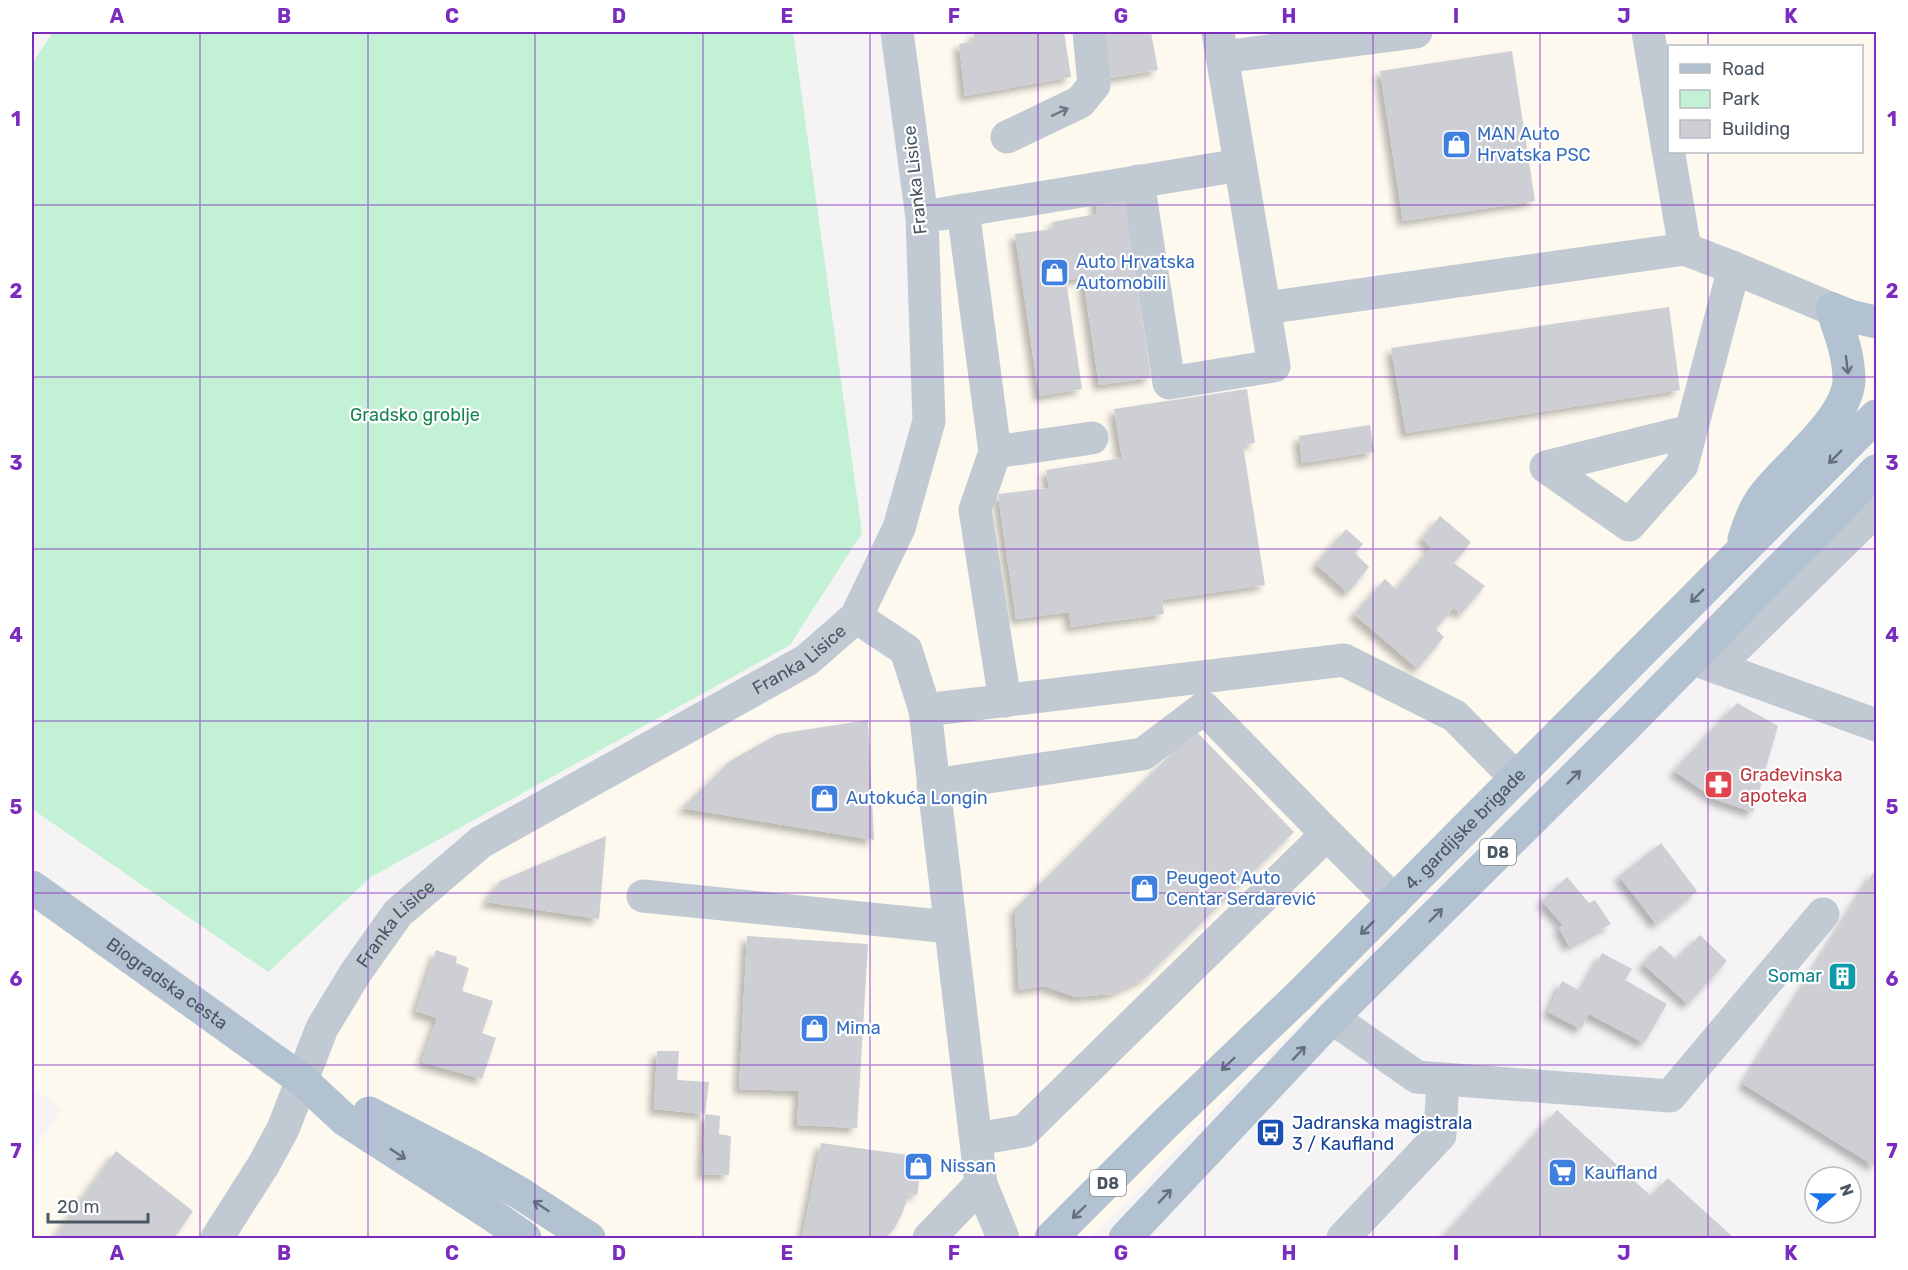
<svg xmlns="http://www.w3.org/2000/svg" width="1908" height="1270" viewBox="0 0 1908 1270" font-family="Rubik,sans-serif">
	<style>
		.commercial { fill: #fdf9ef; fill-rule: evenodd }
		.green { fill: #c3f1d5 }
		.building { fill: #cdcfd5; filter: url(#shadow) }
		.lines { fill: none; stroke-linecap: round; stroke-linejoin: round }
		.minor { stroke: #c1cad2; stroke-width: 33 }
		.major { stroke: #b3c2d1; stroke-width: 33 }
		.oneway { stroke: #6e7983 }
		.oneway2 { stroke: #64717d }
		.grid { fill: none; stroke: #7b2cbf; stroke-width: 1.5; stroke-opacity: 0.55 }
		.labels { text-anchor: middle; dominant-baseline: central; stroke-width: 4.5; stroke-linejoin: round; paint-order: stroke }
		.shield { fill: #fff; stroke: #808990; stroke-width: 1.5 }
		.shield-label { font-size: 16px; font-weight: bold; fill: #4a5661 }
		.shop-label { font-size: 18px; fill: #366cbe; stroke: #fff; text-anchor: start }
		.street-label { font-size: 18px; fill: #4a5661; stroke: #fff }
		.park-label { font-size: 18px; fill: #17864f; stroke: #fff }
		.health-label { font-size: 18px; fill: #be3a42; stroke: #fff; text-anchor: start }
		.culture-label { font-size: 18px; fill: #0d838f; stroke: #fff; text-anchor: end }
		.transit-label { font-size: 18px; fill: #164399; stroke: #fff; text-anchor: start }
		.neatline { fill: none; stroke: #7b2cbf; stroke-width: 2 }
		.grid-label { font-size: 20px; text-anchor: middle; font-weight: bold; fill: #7b2cbf }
	</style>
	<defs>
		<filter id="shadow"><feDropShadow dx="-5.5" dy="5.5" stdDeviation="3" flood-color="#0004"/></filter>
	</defs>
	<rect width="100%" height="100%" fill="#f5f3f3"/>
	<path class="commercial" d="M897,32H1876V442L1587,732L1089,1238H32V1152L62,1109L32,1087V887L302,1080L398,913L856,617L929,421ZM1670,46H1862V152H1670Z"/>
	<path class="green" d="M53,32H793L862,533L790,645L371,877L268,972L32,809V64Z"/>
	<path class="building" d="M973,32H1064L1071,77L965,96L959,44L975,41Z
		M1105,32H1151L1158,70L1111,78Z
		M1512,51L1535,201L1403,221L1380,71Z
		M1123,187L1151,378L1099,385L1083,278L1066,280L1082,389L1039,396L1015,234L1053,229L1052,222L1097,214L1095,191Z
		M1669,307L1680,390L1406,433L1391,348Z
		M1247,389L1255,443L1243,445L1265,585L1162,600L1164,614L1071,627L1069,612L1016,619L998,494L1049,488L1046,470L1122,458L1114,409Z
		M1370,425L1374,452L1302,463L1299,436Z
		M1440,516L1471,542L1454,563L1485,586L1461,614L1453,608L1436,629L1444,637L1418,669L1354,614L1385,579L1396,589L1431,547L1422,539Z
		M1346,529L1363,544L1355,553L1369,567L1348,593L1316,564Z
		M1737,703L1778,726L1753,812L1717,800L1674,771Z
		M868,720L874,840L682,808L730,761L778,734Z
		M1195,730L1294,832L1145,978L1111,994L1076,997L1044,986L1019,990L1015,909Z
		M606,836L599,919L486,902L500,881Z
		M1661,843L1697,891L1656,924L1619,876Z
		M1876,868V1167L1743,1084Z
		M1567,877L1589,903L1595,900L1611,924L1569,946L1559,928L1563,925L1542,901Z
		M1700,935L1727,961L1688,1004L1643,964L1660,945L1676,959Z
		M747,936L868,944L857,1128L797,1125L799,1091L739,1089Z
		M436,950L457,957L456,963L469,968L462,991L493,1001L482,1033L496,1038L482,1079L422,1062L437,1018L416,1011Z
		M1602,953L1632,969L1625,980L1667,1004L1644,1043L1589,1014L1581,1029L1548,1012L1562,981L1581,991Z
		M657,1051H679L677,1080L709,1082L705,1114L654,1109Z
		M1557,1110L1651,1196L1668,1178L1734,1238H1442Z
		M705,1114L720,1116L719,1134L731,1136L729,1175L702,1174Z
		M821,1143L923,1157L917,1195L909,1194L902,1214L894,1229L885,1238H802Z
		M116,1151L193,1211L174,1238H54Z"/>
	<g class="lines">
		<g class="minor">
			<path d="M1222,57L1416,32"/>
			<path d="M1007,137L1080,102L1094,85L1089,32"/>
			<path d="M1138,181L1169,383L1274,366L1218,32"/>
			<path d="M963,210L995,452L975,510L1005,701"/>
			<path d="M941,214L1240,165"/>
			<path d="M1685,249L1734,268L1682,465L1629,525L1546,467L1690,431"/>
			<path d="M1734,268L1832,309"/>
			<path d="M1265,308L1685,249L1648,32"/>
			<path d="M995,452L1092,438"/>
			<path d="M856,617L906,650L925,710L981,1184L1003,1238"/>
			<path d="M1699,661L1876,725"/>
			<path d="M1716,667L1876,510"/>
			<path d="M925,710L1344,660L1455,716L1516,778"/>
			<path d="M933,785L1143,754L1204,708L1327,834L1024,1131L976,1139"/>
			<path d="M1327,834L1394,901"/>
			<path d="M643,896L950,927"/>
			<path d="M1332,1018L1417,1077L1670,1096L1823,914"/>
			<path id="s1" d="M217,1238L264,1164L283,1129L322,1028L356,972L398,913L481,842L807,660L856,617L899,528L929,421L922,218L897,32"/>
			<path d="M929,1238L981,1184"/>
			<path d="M1343,1238L1440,1135L1443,1080"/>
		</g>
		<g class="major">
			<path d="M1832,309L1850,316L1876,322"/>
			<path d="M1744,539C1749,524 1754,509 1763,497C1786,466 1848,419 1849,380C1849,355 1840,332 1832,309"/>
			<path id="s2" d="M32,887L302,1080L345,1120L495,1217L525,1238"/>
			<path d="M369,1113L474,1167L518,1192L589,1238"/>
			<path id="s3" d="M1051,1238L1164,1125L1305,990L1876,416"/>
			<path d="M1125,1238L1332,1018L1623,729L1876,471"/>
		</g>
	</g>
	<defs><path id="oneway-shaft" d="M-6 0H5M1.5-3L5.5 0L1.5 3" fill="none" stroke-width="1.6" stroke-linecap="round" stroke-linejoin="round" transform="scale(1.5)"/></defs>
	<use class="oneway" href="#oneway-shaft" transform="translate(1060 112) rotate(-25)"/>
	<g class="oneway2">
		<use href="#oneway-shaft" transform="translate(1847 365) rotate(83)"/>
		<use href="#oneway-shaft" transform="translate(1835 457) rotate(135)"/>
		<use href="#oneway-shaft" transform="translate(1697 596) rotate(135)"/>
		<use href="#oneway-shaft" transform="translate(1574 777) rotate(-45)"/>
		<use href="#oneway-shaft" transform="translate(1436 915) rotate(-45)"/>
		<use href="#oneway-shaft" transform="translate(1367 928) rotate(135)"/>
		<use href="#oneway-shaft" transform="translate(1299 1053) rotate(-47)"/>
		<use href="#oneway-shaft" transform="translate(1228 1064) rotate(136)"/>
		<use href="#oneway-shaft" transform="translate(398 1154) rotate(33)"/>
		<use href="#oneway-shaft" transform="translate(1165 1196) rotate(-47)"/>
		<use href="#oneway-shaft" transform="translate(541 1206) rotate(-147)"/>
		<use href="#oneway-shaft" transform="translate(1079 1212) rotate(136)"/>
	</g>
	<path class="grid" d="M200,32V1238M368,32V1238M535,32V1238M703,32V1238M870,32V1238M1038,32V1238M1205,32V1238M1373,32V1238M1540,32V1238M1708,32V46M1708,152V1238M32,205H1876M32,377H1876M32,549H1876M32,721H1876M32,893H1876M32,1065H1876"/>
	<defs>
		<symbol id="shop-square" viewBox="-11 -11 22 22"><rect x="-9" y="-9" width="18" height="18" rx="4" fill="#3f7fe0" stroke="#fff"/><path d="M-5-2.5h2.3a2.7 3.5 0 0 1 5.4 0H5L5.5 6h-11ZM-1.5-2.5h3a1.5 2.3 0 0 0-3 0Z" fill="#fff"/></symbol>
		<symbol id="pharmacy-square" viewBox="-11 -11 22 22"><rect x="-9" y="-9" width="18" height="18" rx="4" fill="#e0444e" stroke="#fff"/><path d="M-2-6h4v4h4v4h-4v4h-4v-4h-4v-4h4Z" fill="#fff"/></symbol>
		<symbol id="building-square" viewBox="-11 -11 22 22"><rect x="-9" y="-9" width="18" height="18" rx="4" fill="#0f9aa8" stroke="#fff"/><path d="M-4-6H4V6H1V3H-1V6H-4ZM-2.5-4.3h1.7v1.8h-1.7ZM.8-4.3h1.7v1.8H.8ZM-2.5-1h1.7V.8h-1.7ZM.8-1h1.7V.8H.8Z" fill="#fff"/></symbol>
		<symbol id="bus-square" viewBox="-11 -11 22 22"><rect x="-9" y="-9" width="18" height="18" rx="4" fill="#1a4fb4" stroke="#fff"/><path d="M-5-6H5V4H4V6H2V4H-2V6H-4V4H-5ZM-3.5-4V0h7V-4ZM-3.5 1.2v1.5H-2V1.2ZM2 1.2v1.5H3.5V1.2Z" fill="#fff"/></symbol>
		<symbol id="supermarket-square" viewBox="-11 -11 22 22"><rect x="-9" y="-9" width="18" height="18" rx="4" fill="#3f7fe0" stroke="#fff"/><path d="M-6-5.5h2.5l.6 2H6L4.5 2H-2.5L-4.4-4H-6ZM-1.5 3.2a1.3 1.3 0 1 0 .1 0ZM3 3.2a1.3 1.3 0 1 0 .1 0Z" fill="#fff"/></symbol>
	</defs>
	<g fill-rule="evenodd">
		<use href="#shop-square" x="1440" y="128" width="33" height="33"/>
		<use href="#shop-square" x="1038" y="256" width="33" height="33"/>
		<use href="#pharmacy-square" x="1702" y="768" width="33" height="33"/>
		<use href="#shop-square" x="808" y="782" width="33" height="33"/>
		<use href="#shop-square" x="1128" y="872" width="33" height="33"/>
		<use href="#building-square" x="1826" y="960" width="33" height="33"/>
		<use href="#shop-square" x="798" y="1012" width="33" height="33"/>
		<use href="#bus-square" x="1254" y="1116" width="33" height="33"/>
		<use href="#shop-square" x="902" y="1150" width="33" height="33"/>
		<use href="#supermarket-square" x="1546" y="1156" width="33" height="33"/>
	</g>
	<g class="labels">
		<g class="shield">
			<rect x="1480" y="839" width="36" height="26" rx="4.5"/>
			<rect x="1090" y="1170" width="36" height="26" rx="4.5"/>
		</g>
		<g class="shield-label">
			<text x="1498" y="852">D8</text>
			<text x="1108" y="1183">D8</text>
		</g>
		<g class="shop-label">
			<text x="1477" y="134">MAN Auto<tspan x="1477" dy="21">Hrvatska PSC</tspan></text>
			<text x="1076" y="262">Auto Hrvatska<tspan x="1076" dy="21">Automobili</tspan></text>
			<text x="846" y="798">Autokuća Longin</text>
			<text x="1166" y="878">Peugeot Auto<tspan x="1166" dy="21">Centar Serdarević</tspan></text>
			<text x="836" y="1028">Mima</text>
			<text x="940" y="1166">Nissan</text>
			<text x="1584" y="1173">Kaufland</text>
		</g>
		<g class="street-label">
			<text transform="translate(915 180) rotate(-96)">Franka Lisice</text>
			<text stroke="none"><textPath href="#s1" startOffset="850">Franka Lisice</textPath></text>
			<text stroke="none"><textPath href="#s3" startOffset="582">4. gardijske brigade</textPath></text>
			<text stroke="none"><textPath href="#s1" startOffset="364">Franka Lisice</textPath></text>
			<text stroke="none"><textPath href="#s2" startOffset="166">Biogradska cesta</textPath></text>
		</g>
		<g class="park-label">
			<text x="415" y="415">Gradsko groblje</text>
		</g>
		<g class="health-label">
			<text x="1740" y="775">Građevinska<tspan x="1740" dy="21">apoteka</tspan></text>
		</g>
		<g class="culture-label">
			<text x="1822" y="976">Somar</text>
		</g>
		<g class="transit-label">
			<text x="1292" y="1123">Jadranska magistrala<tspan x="1292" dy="21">3 / Kaufland</tspan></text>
		</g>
	</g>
	<rect width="1908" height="1270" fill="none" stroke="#ffffff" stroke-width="66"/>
	<rect x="1668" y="45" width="195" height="108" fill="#ffffff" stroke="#b7bbc0" stroke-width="1.5"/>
	<rect x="1680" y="64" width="30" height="9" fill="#b3c2d1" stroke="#b7bbc0" stroke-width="1.5"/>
	<text x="1722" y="75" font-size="18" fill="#4a5661">Road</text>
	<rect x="1680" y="90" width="30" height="18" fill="#c3f1d5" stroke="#b7bbc0" stroke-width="1.5"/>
	<text x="1722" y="105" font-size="18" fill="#4a5661">Park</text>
	<rect x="1680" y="120" width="30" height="18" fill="#cdcfd5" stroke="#b7bbc0" stroke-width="1.5"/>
	<text x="1722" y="135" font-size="18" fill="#4a5661">Building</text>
	<g transform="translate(1833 1195) rotate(70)"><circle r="28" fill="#ffffff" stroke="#b7bbc0" stroke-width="1.5"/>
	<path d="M0-4.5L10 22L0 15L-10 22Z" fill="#1a73e8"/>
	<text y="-9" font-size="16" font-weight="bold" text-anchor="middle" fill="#4a5661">N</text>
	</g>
	<path d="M48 1213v9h100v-9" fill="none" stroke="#4a5661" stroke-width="3"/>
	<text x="57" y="1213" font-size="18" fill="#4a5661" stroke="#ffffff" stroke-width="4.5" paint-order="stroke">20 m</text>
	<rect x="33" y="33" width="1842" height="1204" class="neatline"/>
	<g class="grid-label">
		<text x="117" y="23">A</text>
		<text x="284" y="23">B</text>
		<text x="452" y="23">C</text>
		<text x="619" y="23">D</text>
		<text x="787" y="23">E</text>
		<text x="954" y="23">F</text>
		<text x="1121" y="23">G</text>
		<text x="1289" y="23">H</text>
		<text x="1456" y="23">I</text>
		<text x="1624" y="23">J</text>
		<text x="1791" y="23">K</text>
		<text x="16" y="126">1</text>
		<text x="1892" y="126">1</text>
		<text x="16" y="298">2</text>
		<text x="1892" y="298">2</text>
		<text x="16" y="470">3</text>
		<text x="1892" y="470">3</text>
		<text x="16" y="642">4</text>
		<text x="1892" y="642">4</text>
		<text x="16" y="814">5</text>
		<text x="1892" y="814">5</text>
		<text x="16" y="986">6</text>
		<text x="1892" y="986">6</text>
		<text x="16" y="1158">7</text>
		<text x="1892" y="1158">7</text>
		<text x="117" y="1260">A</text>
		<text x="284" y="1260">B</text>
		<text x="452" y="1260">C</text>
		<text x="619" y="1260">D</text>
		<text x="787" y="1260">E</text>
		<text x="954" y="1260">F</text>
		<text x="1121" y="1260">G</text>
		<text x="1289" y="1260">H</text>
		<text x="1456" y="1260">I</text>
		<text x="1624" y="1260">J</text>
		<text x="1791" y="1260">K</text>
	</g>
</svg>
